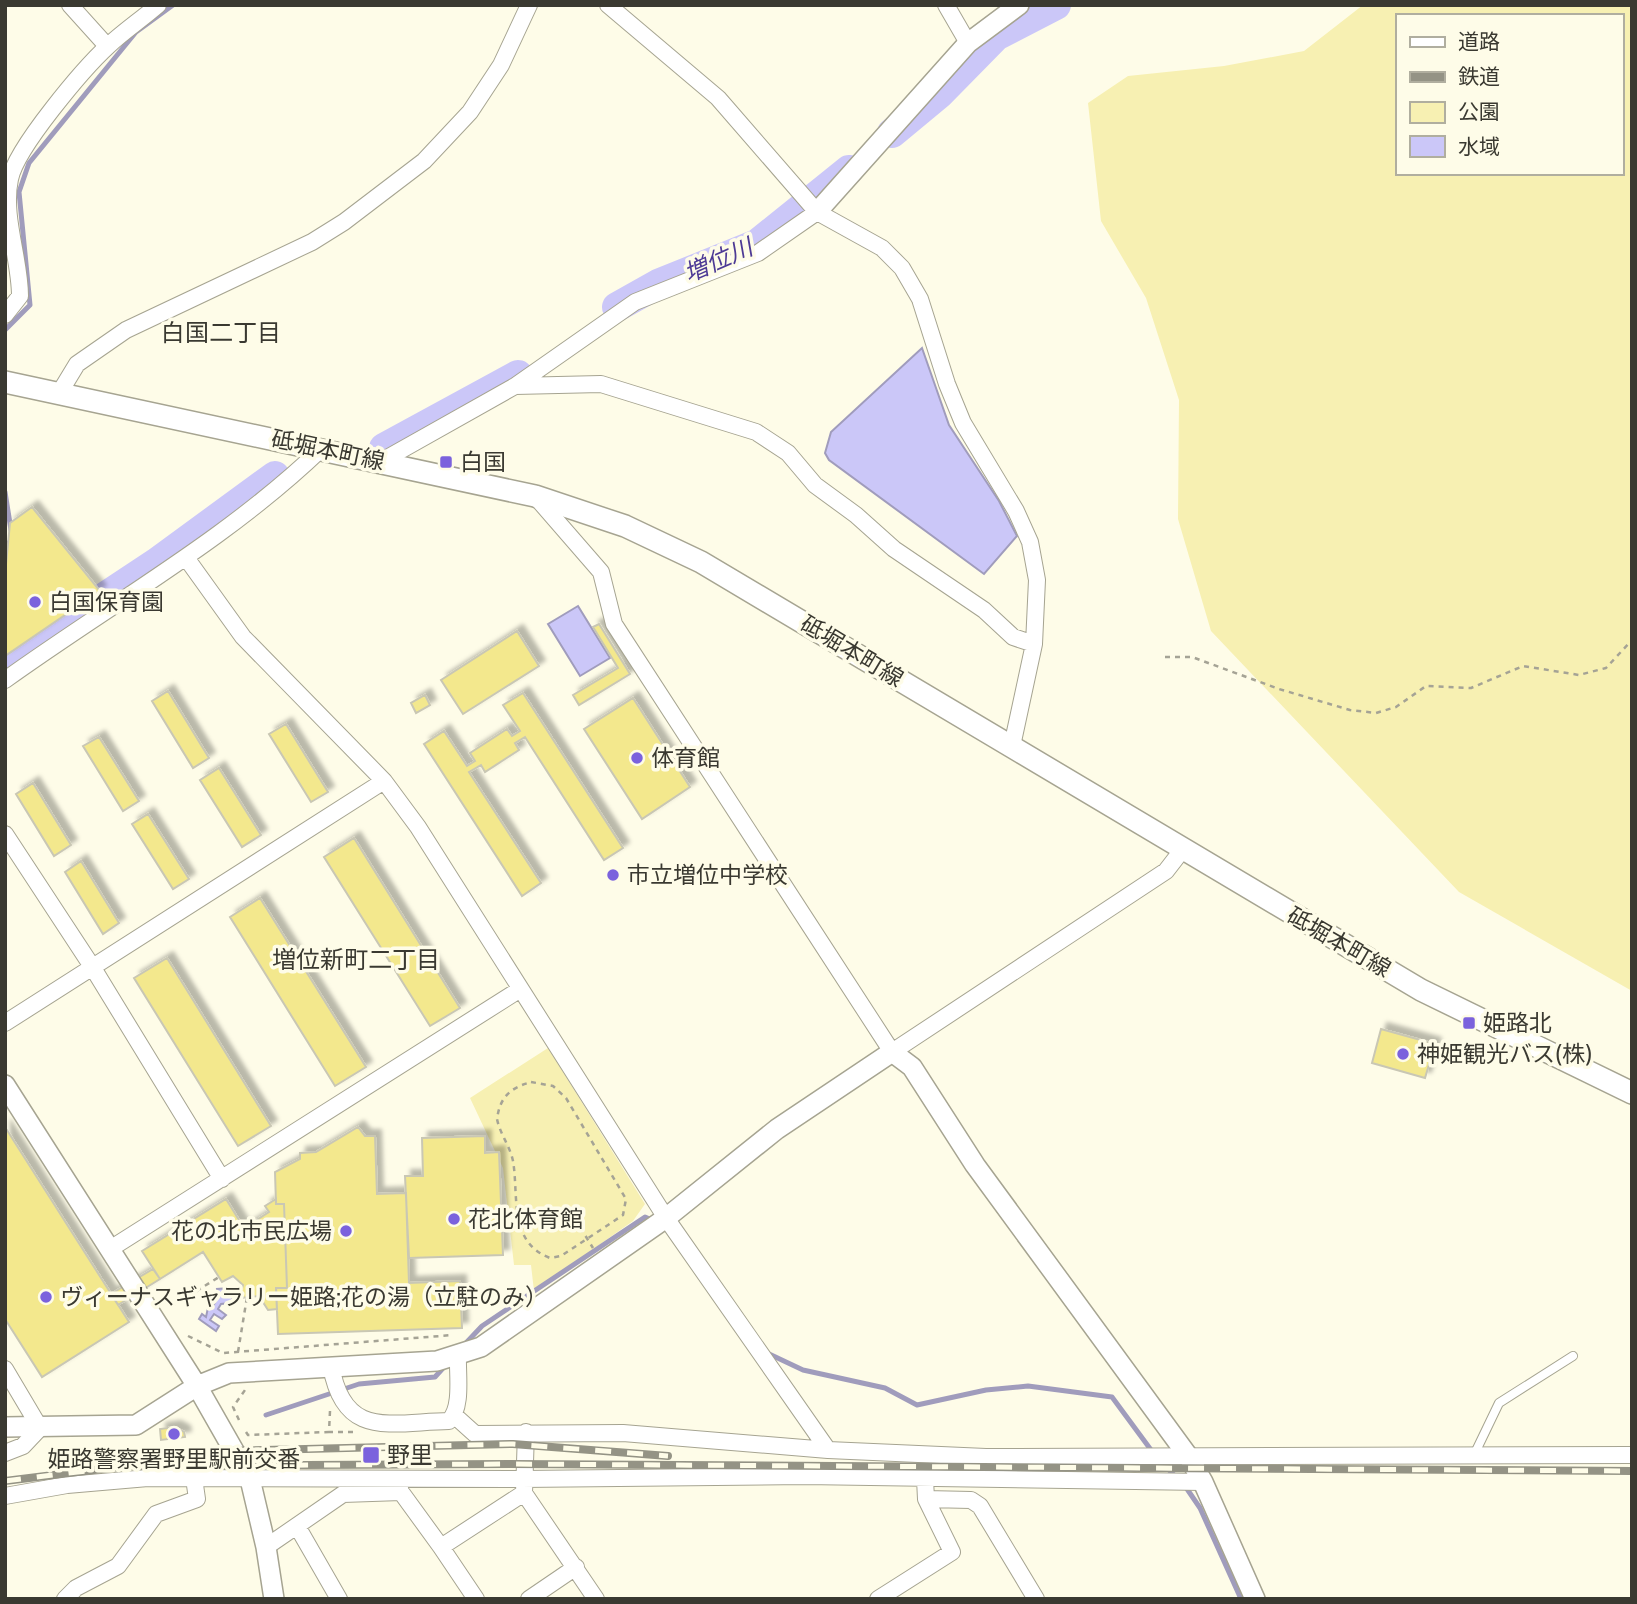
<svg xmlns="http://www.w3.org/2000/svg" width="1637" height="1604" viewBox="0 0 1637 1604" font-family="Cabin,'Noto Sans JP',sans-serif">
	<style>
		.green { fill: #f7f0b2; fill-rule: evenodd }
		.water { fill: #cbc7f8; stroke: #a09cbc; stroke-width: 2 }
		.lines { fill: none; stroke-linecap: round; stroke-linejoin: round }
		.stream { stroke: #a09cbc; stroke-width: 5 }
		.river { stroke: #cbc7f8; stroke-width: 30 }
		.building { fill: #f3e88d; stroke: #c9c7b4; stroke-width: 2; filter: url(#shadow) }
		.service-casing { stroke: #a6a491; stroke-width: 10 }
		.minor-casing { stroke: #a6a491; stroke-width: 18 }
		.tertiary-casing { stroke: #a6a491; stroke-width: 22 }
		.secondary-casing { stroke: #a6a491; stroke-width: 24 }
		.path { stroke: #a5a395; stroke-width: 2.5; stroke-dasharray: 5 5; stroke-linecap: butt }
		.service { stroke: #fff; stroke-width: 8 }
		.minor { stroke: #fff; stroke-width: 16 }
		.tertiary { stroke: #fff; stroke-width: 19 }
		.secondary { stroke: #fff; stroke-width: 21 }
		.rail-casing { stroke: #949385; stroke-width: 8 }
		.rail { stroke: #fefce8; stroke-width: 5; stroke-dasharray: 16; stroke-linecap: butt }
		.poi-dot { fill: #7b62dd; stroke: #fefce8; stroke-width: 2.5 }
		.labels { text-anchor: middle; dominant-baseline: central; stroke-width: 7; stroke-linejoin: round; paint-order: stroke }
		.street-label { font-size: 23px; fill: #3a3931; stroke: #fefce8 }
		.poi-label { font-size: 23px; fill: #3a3931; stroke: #fefce8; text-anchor: start }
		.water-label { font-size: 24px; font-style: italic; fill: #4d3a95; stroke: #fefce8 }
		.neighbourhood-label { font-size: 24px; fill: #3a3931; stroke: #fefce8 }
	</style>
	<defs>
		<filter id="shadow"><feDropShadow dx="6" dy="-6" stdDeviation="2" flood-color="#0004"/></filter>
	</defs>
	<rect width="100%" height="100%" fill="#fefce8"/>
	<path class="green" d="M1363,5H1632V991L1459,892L1211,631L1178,519L1179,400L1146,298L1101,221L1088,103L1128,76L1224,66L1304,51ZM1397,16H1621V173H1397Z
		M548,1048L645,1204L633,1221L534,1291L531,1265H514L503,1168L470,1098Z"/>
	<path class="water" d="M922,348L949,425L999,501L1017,536L984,574L829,460L825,453L831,432Z
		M578,606L610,658L580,676L548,624Z
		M230,1288L233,1297L230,1303L221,1304L218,1309L226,1315L222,1319L214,1314L210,1320L219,1326L216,1331L199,1319L202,1314L206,1317L209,1303L213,1306L218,1297L217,1289Z"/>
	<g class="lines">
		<path class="stream" d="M5,330L30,305L19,192L29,163L136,32L173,5
			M5,492L11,530
			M5,563L8,543
			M465,1344L482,1326L645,1217L652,1220
			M767,1353L803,1370L885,1388L917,1405L986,1390L1028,1386L1112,1397L1154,1454
			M266,1415L359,1384L435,1377L444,1367
			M1160,1461L1176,1477
			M1185,1486L1200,1508L1241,1599"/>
		<path class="river" d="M892,133L939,94L996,36L1056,5
			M617,307L658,284L757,244L849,170
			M384,448L518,375
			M5,663L156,563L275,476"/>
	</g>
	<path class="building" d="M32,507L100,591L5,656V575L10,523Z
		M599,624L630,674L579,705L573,695L618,668L593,627Z
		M517,631L539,666L463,714L441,680Z
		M168,691L209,758L193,768L152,701Z
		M523,693L623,848L604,860L525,737L515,743L519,750L485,772L481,765L469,772L541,883L522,896L424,744L444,731L467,766L475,761L470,753L507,729L512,736L520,731L503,705Z
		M425,695L430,705L416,713L411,703Z
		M633,698L690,787L642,819L584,729Z
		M286,724L328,792L311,802L269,734Z
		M99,737L139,801L123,811L83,746Z
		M219,768L261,835L242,847L200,780Z
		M33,783L71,845L54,856L16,794Z
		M148,814L189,879L173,889L132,824Z
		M354,838L460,1008L430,1026L324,857Z
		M81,861L119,923L103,934L65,872Z
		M260,898L366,1067L335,1086L230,917Z
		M167,958L271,1126L238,1146L134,978Z
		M1381,1029L1435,1044L1425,1078L1372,1063Z
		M5,1127L129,1322L42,1377L5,1319Z
		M358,1127L365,1136H375L377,1194L406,1193L409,1283L460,1281L462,1328L278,1334L276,1288H287L284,1204H276L275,1172L300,1159V1153L316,1152Z
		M485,1136V1153L499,1152L503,1255L409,1258L405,1176H423L422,1138Z
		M226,1199L244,1228L269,1212L265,1206L276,1199V1204H284L287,1288H276L277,1309L268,1310L259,1296L239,1298L243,1285L233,1276L222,1282L203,1252L160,1279L142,1251Z
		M153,1269L160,1279L118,1305L111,1294Z
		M175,1427L184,1432L185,1437L161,1440L160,1429Z"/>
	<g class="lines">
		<defs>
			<path id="service" d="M1474,1455L1499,1403L1573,1356"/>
			<path id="minor" d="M70,5L107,46
				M608,5L718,98L817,212L882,248L902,268L920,299L947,384L963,423L1016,511L1030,542L1037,580L1034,644L1012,746
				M946,5L968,43
				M5,315L20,296C20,258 2,216 10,179C16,148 84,68 108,46C124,31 142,19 158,5
				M515,386L601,384L756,432L788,453L815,485L856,515L894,549L984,610L1013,637L1034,644
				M60,392L77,364L126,330L312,242L344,222L424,161L470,112L501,65L529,5
				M380,462L515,386L635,302L758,253L817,212
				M535,496L601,572L614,624L892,1052L1166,871L1183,849
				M187,559L243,637L384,781L418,827L666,1218L828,1450
				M5,680C112,603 226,540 321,449
				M5,834L93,968L222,1179
				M5,1023L384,781
				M110,1249L519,990
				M331,1366C344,1440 390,1422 449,1421C463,1407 457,1374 458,1354
				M5,1369L40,1428L23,1446L5,1453
				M455,1416L475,1434L623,1433L828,1450L986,1457L1632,1455
				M526,1432L524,1493L596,1599
				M397,1479L401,1492L441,1547L524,1493
				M5,1496L67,1485L148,1478L522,1479L805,1476L1203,1482
				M926,1499L971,1500L980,1506L1036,1599
				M297,1526L339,1599
				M266,1547L343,1494L401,1492
				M441,1547L476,1599
				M65,1599L76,1588L118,1566L156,1514L197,1499L194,1478
				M529,1599L576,1567
				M878,1599L952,1552L926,1499L925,1479"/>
			<path id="tertiary" d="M817,212L968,43L1019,5
				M5,1085L197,1386L250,1479L266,1547L274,1599
				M5,1427L136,1425L197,1386L229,1373L437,1361L481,1347L666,1218L777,1129L892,1052L912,1067L975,1165L1188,1456L1203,1482L1255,1599"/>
			<path id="secondary" d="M5,382L535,496L625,526L701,562L1421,990L1632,1093"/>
		</defs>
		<use href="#service" class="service-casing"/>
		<use href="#minor" class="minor-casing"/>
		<use href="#tertiary" class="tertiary-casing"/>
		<use href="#secondary" class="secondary-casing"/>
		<path class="path" d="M1165,657H1192L1279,689L1350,710L1376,713L1396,707L1426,686L1471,688L1523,666L1579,675L1606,668L1632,640
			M531,1082L553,1086L566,1098L626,1199L623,1215L561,1256L550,1258C508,1242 519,1196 513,1161C510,1146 500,1134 497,1119C500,1097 510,1088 531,1082Z
			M575,1219L593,1248
			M171,1307L219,1277
			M188,1336L223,1353L453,1335
			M238,1352L247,1297
			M330,1411L329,1432H354
			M239,1420L233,1407L245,1390
			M246,1432L248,1435L329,1432"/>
		<use href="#service" class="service"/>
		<use href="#minor" class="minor"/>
		<use href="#tertiary" class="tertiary"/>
		<use href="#secondary" class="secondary"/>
		<defs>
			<path id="rail" d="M84,1460L136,1453L513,1444L668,1456
				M5,1481L126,1466L511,1464L1632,1471"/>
		</defs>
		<use href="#rail" class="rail-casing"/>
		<use href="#rail" class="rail"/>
	</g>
	<g class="poi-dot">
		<rect x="439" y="455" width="14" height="14" rx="3.5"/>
		<circle cx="35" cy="602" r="7"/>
		<circle cx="637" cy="758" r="7"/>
		<circle cx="613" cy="875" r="7"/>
		<rect x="1462" y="1016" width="14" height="14" rx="3.5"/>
		<circle cx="1403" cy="1054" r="7"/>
		<circle cx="454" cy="1219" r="7"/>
		<circle cx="346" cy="1231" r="7"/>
		<circle cx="46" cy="1297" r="7"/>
		<circle cx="174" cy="1434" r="7"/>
		<rect x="362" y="1446" width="18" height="18" rx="3.5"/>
	</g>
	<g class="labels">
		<g class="street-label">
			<text transform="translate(328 450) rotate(12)">砥堀本町線</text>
			<text transform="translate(852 651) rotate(31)">砥堀本町線</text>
			<text transform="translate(1339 942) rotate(30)">砥堀本町線</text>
		</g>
		<g class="poi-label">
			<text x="460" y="462">白国</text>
			<text x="49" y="602">白国保育園</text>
			<text x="651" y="758">体育館</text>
			<text x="627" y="875">市立増位中学校</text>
			<text x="1483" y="1023">姫路北</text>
			<text x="1417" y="1054">神姫観光バス(株)</text>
			<text x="468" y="1219">花北体育館</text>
			<text x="332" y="1231" text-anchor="end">花の北市民広場</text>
			<text x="60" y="1297">ヴィーナスギャラリー姫路;花の湯（立駐のみ）</text>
			<text x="387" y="1455">野里</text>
			<text x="174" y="1459" text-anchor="middle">姫路警察署野里駅前交番</text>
		</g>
		<g class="water-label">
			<text transform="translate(718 260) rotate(-24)">増位川</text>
		</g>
		<g class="neighbourhood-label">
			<text x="221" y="332">白国二丁目</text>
			<text x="356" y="959">増位新町二丁目</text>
		</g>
	</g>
	<rect width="1637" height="1604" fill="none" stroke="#3a3931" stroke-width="14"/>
	<rect x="1396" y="14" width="228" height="161" fill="#fefce8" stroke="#b0ae9f" stroke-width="2"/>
	<rect x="1410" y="37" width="35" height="10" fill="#ffffff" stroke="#b0ae9f" stroke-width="2"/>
	<text x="1458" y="49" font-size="21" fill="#3a3931">道路</text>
	<rect x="1410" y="72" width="35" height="10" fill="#949385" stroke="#b0ae9f" stroke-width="2"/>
	<text x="1458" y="84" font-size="21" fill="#3a3931">鉄道</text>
	<rect x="1410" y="102" width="35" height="21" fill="#f7f0b2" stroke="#b0ae9f" stroke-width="2"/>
	<text x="1458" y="119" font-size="21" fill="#3a3931">公園</text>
	<rect x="1410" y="136" width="35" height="21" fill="#cbc7f8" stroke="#b0ae9f" stroke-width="2"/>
	<text x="1458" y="154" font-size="21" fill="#3a3931">水域</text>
</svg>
